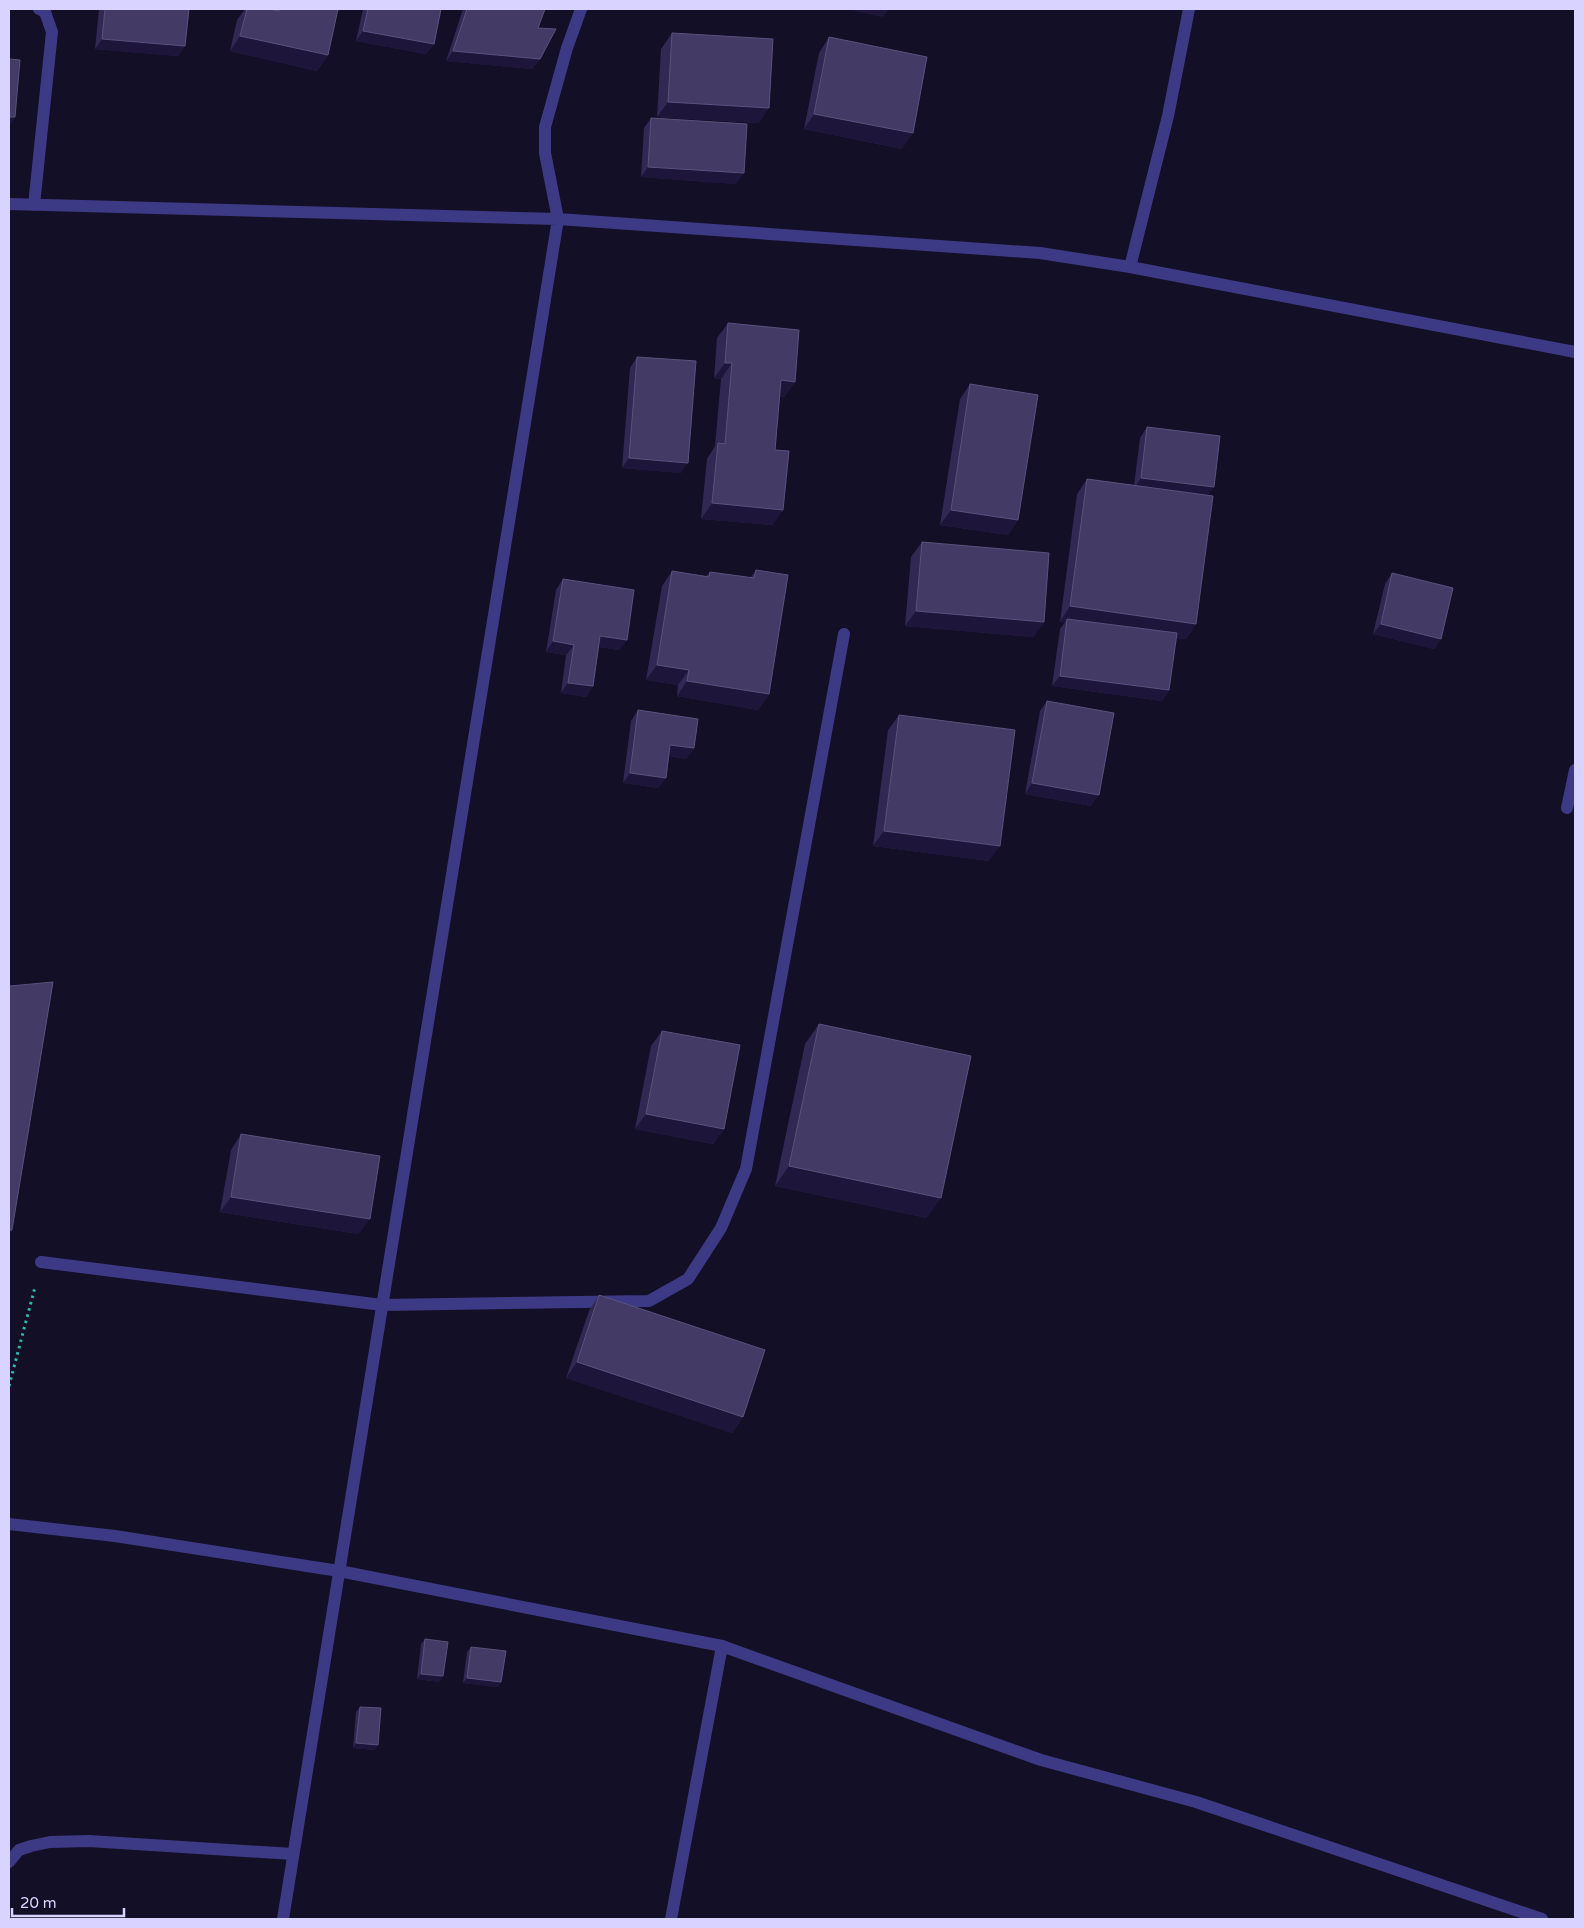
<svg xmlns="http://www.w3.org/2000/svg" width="1584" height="1928" viewBox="0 0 1584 1928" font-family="'Varela Round',sans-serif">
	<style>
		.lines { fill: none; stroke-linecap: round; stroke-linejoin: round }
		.path { stroke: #2fb8b0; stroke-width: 3; stroke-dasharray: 2.5 4; stroke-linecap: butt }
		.lane { stroke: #3d3a85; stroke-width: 12 }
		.street { stroke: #3d3a85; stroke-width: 12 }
		.wall { fill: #312854 }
		.shaded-wall { fill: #1d163a }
		.building { fill: #433a66; stroke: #5a527e }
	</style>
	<rect width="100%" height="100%" fill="#130f26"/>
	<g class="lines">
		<path class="path" d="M9,1386L35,1287"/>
		<path class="lane" d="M9,1862L19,1850L31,1846L50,1842L89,1841L293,1854
			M671,1919L722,1646"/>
		<path class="street" d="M9,204L558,219L1040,253L1130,267L1575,352
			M34,205L52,32L45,12L39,9
			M1130,267L1168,116L1189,9
			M1567,808L1575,770
			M41,1262L382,1305L649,1301L688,1279L721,1228L746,1169L844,634
			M9,1524L115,1536L339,1571L722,1646L1041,1760L1196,1802L1542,1919
			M283,1919L558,219L545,153V127L567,48L581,9"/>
	</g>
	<path class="wall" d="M99,9H189L185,46L178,56L95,49Z
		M245,9H268L271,10L272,9H338L328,55L317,71L230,51L237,20Z
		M363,9H441L434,44L426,54L356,41Z
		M463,9H545L538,28L540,59L532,69L446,61Z
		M672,33L759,123L657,117L661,49Z
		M829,37L902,149L804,129L819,53Z
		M651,118L736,184L641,177L644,128Z
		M728,323L795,382L784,397H780L775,450L783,510L772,525L701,519L707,459L715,446L721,379L714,378L717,338Z
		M637,357L681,473L622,468L630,368Z
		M970,384L1018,520L1008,535L940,525L960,399Z
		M1147,427L1208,495L1196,624L1186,639L1176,638L1169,690L1162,701L1052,686L1060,629L1065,622H1060L1077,494L1087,479L1134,485L1140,438Z
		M922,542L1044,622L1033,637L905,626L911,557Z
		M756,570L769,694L758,710L677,696L678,685L646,680L662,586L672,571L706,576L710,572L750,578Z
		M1392,573L1441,639L1434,649L1373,634L1385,584Z
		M563,579L627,640L619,650L599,647L593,686L586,697L561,693L566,655L546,652L556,590Z
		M1047,701L1091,806L1025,794L1040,711Z
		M638,710L694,748L686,759L669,756L666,778L658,788L623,783L631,721Z
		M899,715L989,861L873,846L888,730Z
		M819,1024L927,1218L775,1186L805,1044Z
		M662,1031L724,1129L713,1144L635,1129L651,1046Z
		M241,1134L359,1234L220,1212L231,1150Z
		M599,1295L743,1417L732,1433L566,1378L589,1311Z
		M425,1639L440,1682L417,1679L421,1644Z
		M471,1647L501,1682L498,1687L463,1683L467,1652Z
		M360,1707L375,1750L353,1748L356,1712Z"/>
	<path class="shaded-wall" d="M846,9H889L883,17Z
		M363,31L434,44L426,54L356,41Z
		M240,36L328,55L317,71L230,51Z
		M102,39L185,46L178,56L95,49Z
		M453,51L540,59L532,69L446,61Z
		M668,102L769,108L759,123L657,117Z
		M814,114L913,133L902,149L804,129Z
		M9,117H15L9,127Z
		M648,167L744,173L736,184L641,177Z
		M725,363H732L721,379L714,378Z
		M781,380L795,382L784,397L770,396Z
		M629,458L688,463L681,473L622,468Z
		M1141,478L1214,487L1206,498L1134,488Z
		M712,503L783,510L772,525L701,519Z
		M951,510L1018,520L1008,535L940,525Z
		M1070,606L1196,624L1186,639L1067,623V619L1065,622H1060Z
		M916,611L1044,622L1033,637L905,626Z
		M1381,624L1441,639L1434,649L1373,634Z
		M600,636L627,640L619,650L593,646Z
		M553,641L574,645L566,655L546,652Z
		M657,665L689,670L678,685L646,680Z
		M1060,676L1169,690L1162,701L1052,686Z
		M687,681L769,694L758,710L677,696Z
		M568,683L593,686L586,697L561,693Z
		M670,745L694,748L686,759L663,755Z
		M630,773L666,778L658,788L623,783Z
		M1032,783L1099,795L1091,806L1025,794Z
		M884,831L1000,846L989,861L873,846Z
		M646,1114L724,1129L713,1144L635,1129Z
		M789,1166L941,1198L927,1218L775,1186Z
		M231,1197L370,1219L359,1234L220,1212Z
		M9,1230H12L9,1236Z
		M577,1362L743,1417L732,1433L566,1378Z
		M421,1674L443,1676L440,1682L417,1679Z
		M467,1678L501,1682L498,1687L463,1683Z
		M356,1743L378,1745L375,1750L353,1748Z"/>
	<path class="building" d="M105,9H189L185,46L102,39Z
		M247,9H268L279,11V9H338L328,55L240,36Z
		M368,9H441L434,44L363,31Z
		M467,9H545L538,28L556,29L540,59L453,51Z
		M672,33L773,39L769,108L668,102Z
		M829,37L927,57L913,133L814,114Z
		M9,59L20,60L15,117H9Z
		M651,118L747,124L744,173L648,167Z
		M728,323L799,330L795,382L781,380L775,450L789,451L783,510L712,503L718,443L725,444L732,363H725Z
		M637,357L696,361L688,463L629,458Z
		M970,384L1038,395L1018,520L951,510Z
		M1147,427L1220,436L1214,487L1141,478Z
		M1087,479L1213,496L1196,624L1070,606Z
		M922,542L1049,553L1044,622L916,611Z
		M756,570L788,575L769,694L687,681L689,670L657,665L672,571L709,577L710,572L754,578Z
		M1392,573L1453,588L1441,639L1381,624Z
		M563,579L634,590L627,640L600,636L593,686L568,683L574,645L553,641Z
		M1067,619L1177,633L1169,690L1060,676Z
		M1047,701L1114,713L1099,795L1032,783Z
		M638,710L698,719L694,748L670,745L666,778L630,773Z
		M899,715L1015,730L1000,846L884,831Z
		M53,982L12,1230H9V990L10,986Z
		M819,1024L971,1056L941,1198L789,1166Z
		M662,1031L740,1045L724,1129L646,1114Z
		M241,1134L380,1156L370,1219L231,1197Z
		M599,1295L765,1350L743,1417L577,1362Z
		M425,1639L448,1642L443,1676L421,1674Z
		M471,1647L506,1651L501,1682L467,1678Z
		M360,1707L381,1708L378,1745L356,1743Z"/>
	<rect width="1584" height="1928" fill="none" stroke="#d9d4ff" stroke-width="20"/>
	<path d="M12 1908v8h112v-8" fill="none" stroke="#d9d4ff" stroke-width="2.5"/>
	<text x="20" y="1908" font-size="15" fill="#d9d4ff" stroke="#130f26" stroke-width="4" paint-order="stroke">20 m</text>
</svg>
